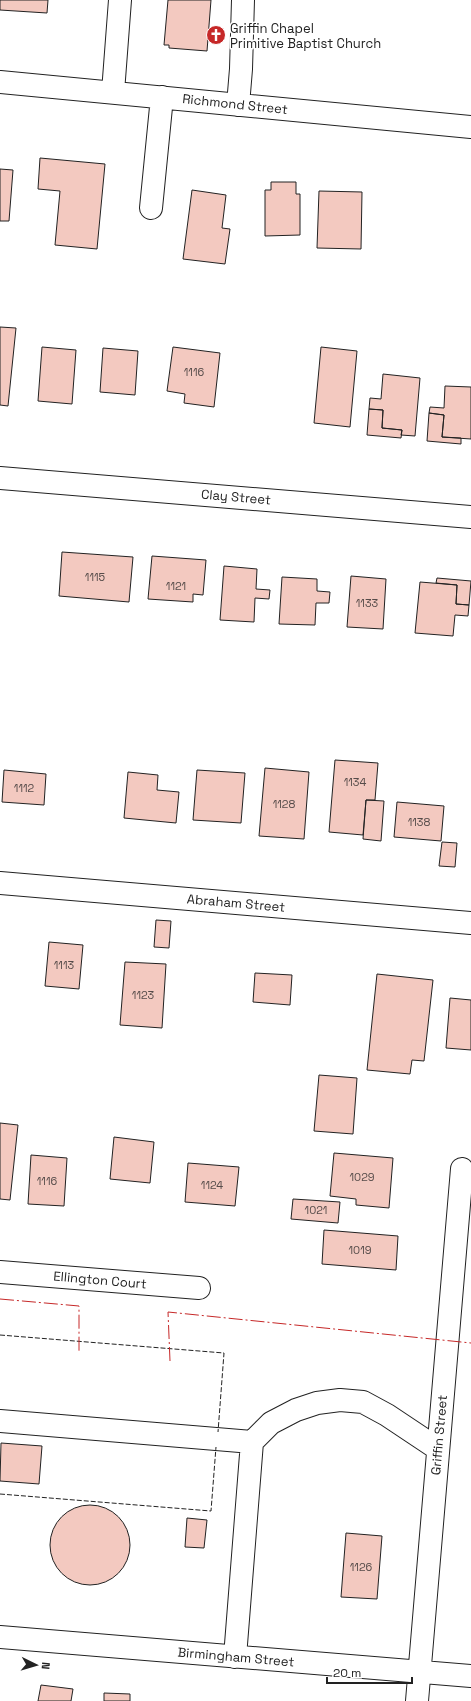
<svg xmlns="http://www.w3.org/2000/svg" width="471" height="1701" viewBox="0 0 471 1701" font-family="'Space Grotesk',sans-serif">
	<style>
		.building { fill: #f3c9c0; stroke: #222 }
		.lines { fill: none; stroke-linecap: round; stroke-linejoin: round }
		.minor-casing { stroke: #222; stroke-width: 24 }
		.minor { stroke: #fff; stroke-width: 22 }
		.fence { stroke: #222; stroke-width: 1; stroke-dasharray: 5 2; stroke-linecap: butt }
		.power { stroke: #c62828; stroke-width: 1; stroke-dasharray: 14 3 2 3; stroke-linecap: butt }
		.labels { text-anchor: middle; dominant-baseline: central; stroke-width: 3; stroke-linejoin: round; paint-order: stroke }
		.number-label { font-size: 11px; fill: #564c4a }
		.poi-label { font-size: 13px; fill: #222; stroke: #fff; text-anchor: start }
		.street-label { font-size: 13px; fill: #222; stroke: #fff }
	</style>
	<rect width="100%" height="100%" fill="#fff"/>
	<path class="building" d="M0,0H48L47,13L0,10Z
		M168,0H211L207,51L169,48V45H164Z
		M40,158L105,164L97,249L55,245L60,191L38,189Z
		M0,169L13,170L9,221H0Z
		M271,182H296V194H300V235L265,236V190H271Z
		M192,190L226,195L222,228L230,229L225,264L183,259Z
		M319,191L362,192L361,249L317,248Z
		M0,327L16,328L8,406L0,405Z
		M42,347L76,350L72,404L38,401Z
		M173,347L220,353L214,407L184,403L185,394L167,391Z
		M321,347L357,351L350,427L314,423Z
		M103,348L138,351L135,395L100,392Z
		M383,374L420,378L415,436L401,435L402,430L382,428L383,410L369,409L370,398L381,399Z
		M445,386L471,387V439L442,437L444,415L429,413L430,407L444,408Z
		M369,409L383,410L382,428L402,430L401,438L367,435Z
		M429,413L444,415L442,437L461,438V444L427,441Z
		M62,552L133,557L129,602L59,596Z
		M152,556L206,560L203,595L193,594V602L148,599Z
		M224,566L257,569L256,589L270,590L269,599L255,598L254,622L220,620Z
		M351,576L386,579L383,629L347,627Z
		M282,577L317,579V591L330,592L329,603H316L315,625L279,624Z
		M437,578L471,581L469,605L456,604L457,585L436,583Z
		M420,582L457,585L456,604L469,605L468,616L455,615L453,636L415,633Z
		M335,760L378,763L375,800H366L363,835L329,832Z
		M265,768L309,772L304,839L259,836Z
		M4,770L46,774L44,805L2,802Z
		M197,770L245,773L241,823L193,820Z
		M128,772L158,775L157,790L179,792L176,823L124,818Z
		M366,800L384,801L381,841L363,839Z
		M397,802L444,806L441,841L394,837Z
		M442,842L457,843L455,867L439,866Z
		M156,920L171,921L169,948L154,947Z
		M49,942L83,945L79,989L45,986Z
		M125,962L166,964L162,1028L120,1025Z
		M255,973L292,975L290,1005L253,1002Z
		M377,974L433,980L424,1061L412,1060L410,1074L367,1070Z
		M450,998L471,1000V1050L446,1048Z
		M319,1075L357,1078L353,1134L314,1131Z
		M0,1123L18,1125L10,1200L0,1199Z
		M114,1137L154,1142L150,1183L110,1179Z
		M334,1153L393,1158L389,1208L356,1205V1199L330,1196Z
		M31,1155L67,1158L64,1206L28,1204Z
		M188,1163L239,1167L235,1206L185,1202Z
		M293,1199L340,1202L338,1223L291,1219Z
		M324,1230L398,1236L396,1270L322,1264Z
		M1,1443L42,1446L39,1484L0,1481Z
		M50 1545a40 40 0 1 1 80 0a40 40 0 1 1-80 0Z
		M187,1518L207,1520L204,1548L185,1547Z
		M346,1533L382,1536L377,1599L341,1597Z
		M41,1685L73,1689L71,1701H38Z
		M104,1693L130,1694V1701H104Z"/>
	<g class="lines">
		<defs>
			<path id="minor" d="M0,82L471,127
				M113,92L120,0
				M238,105L241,69L243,0
				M151,208L162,97
				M0,478L471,517
				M0,883L471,923
				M0,1272L199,1288
				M0,1421L252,1442
				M0,1637L471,1676
				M235,1657L252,1442L271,1423L296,1410L317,1403L340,1400L363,1402L387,1415L438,1449
				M417,1701L462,1169"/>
		</defs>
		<use href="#minor" class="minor-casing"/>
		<use href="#minor" class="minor"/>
		<path class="fence" d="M0,1335L224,1353L218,1432
			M0,1494L211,1511L216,1447"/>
		<path class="power" d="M0,1299L79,1306V1353
			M170,1361L168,1312L471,1343"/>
	</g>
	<defs>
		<symbol id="church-disc" viewBox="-11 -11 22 22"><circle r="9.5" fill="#c62828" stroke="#fff"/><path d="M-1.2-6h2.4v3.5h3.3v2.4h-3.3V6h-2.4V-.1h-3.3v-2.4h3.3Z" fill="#fff"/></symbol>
	</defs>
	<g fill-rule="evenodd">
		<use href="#church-disc" x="205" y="24" width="22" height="22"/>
	</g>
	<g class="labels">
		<g class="number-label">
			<text x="194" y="372">1116</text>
			<text x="95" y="577">1115</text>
			<text x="176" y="586">1121</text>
			<text x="367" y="603">1133</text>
			<text x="355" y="782">1134</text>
			<text x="24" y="788">1112</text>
			<text x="284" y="804">1128</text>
			<text x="419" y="822">1138</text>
			<text x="64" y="965">1113</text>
			<text x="143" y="995">1123</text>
			<text x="362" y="1177">1029</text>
			<text x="47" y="1181">1116</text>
			<text x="212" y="1185">1124</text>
			<text x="316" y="1210">1021</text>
			<text x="360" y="1250">1019</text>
			<text x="361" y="1567">1126</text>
		</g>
		<g class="poi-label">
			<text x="230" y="28">Griffin Chapel<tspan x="230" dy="15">Primitive Baptist Church</tspan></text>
		</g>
		<g class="street-label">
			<text transform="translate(235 104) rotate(6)">Richmond Street</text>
			<text transform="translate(236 497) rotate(5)">Clay Street</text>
			<text transform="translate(236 903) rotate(5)">Abraham Street</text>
			<text transform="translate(100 1280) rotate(5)">Ellington Court</text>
			<text transform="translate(439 1435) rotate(-85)">Griffin Street</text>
			<text transform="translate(236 1657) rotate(5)">Birmingham Street</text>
		</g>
	</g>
	<g transform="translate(36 1665) rotate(95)" stroke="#ffffff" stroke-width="3" paint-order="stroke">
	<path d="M0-3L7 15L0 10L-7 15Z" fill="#222222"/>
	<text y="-6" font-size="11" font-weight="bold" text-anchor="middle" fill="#222222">N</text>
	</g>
	<path d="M327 1677v6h85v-6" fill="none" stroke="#222222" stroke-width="2"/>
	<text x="333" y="1677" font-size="12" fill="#222222" stroke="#ffffff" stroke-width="3" paint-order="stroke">20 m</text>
</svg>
